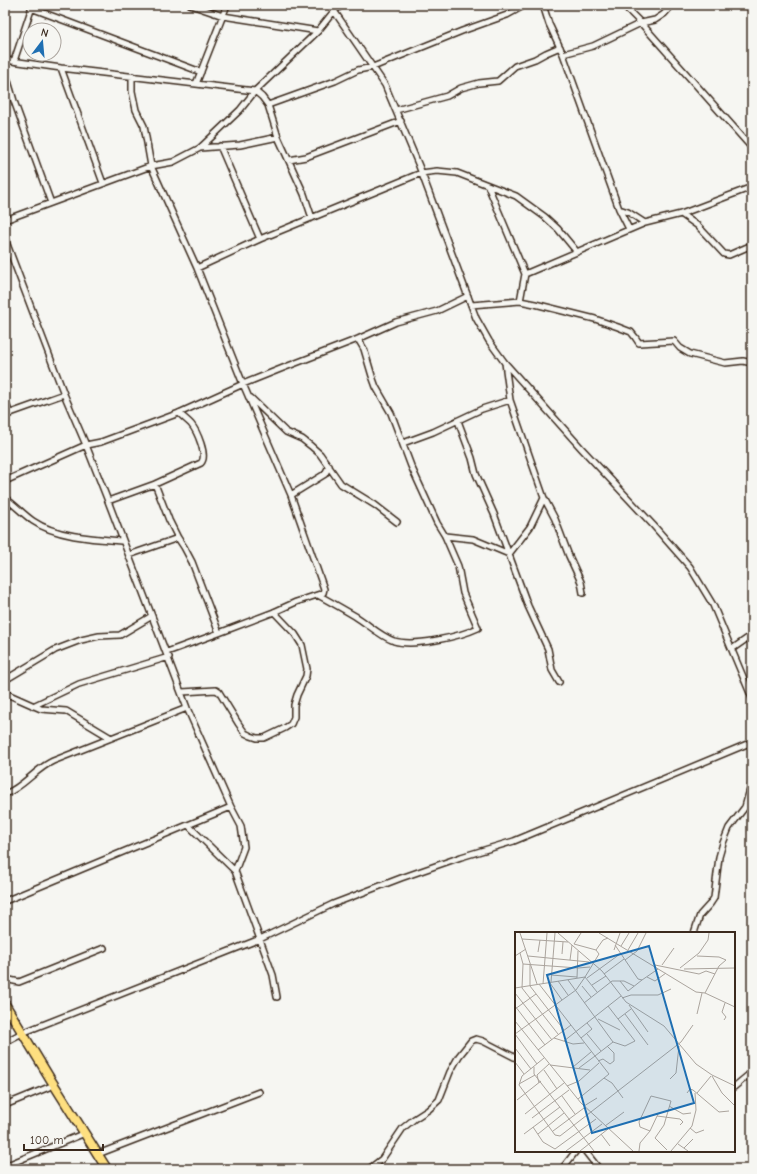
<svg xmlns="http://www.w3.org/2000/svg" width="757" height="1174" viewBox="0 0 757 1174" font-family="'Comic Neue',sans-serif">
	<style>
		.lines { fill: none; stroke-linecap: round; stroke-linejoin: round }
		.minor-casing { stroke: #3b2a1e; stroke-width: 8 }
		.primary-casing { stroke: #3b2a1e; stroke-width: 11 }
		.minor { stroke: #f6f6f2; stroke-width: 5 }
		.primary { stroke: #fedf80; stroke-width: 8 }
		.inset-road { fill: none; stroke: #aba49d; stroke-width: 1 }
		.view { fill: #1f6fb2; fill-opacity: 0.15; stroke: #1f6fb2; stroke-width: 2 }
		.inset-edge { fill: none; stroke: #3b2a1e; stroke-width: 2 }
	</style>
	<rect width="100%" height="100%" fill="#f6f6f2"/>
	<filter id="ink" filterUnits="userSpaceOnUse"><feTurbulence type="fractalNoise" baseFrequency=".025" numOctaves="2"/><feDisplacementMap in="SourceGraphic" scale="8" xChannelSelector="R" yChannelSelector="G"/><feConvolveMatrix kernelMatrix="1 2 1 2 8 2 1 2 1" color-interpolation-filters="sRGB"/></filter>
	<g filter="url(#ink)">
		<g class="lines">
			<defs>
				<path id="minor" d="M191,5L223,16L318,31
					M330,5L385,85L419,166L476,318L489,341L505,363L582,449L653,525L690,567L713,605L752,698
					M543,5L549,24L563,54L619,209L628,212L645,223L681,214L752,187
					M623,5L641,23L752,148
					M31,8L201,72
					M563,54L593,46L641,23L655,20L664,14L672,5
					M5,60L61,68L255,91L318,31L334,11L342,5
					M14,61L32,7
					M61,68L103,183
					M5,71L14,101L51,203
					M132,76V91L136,110L144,126L151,166L197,268L243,384L291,495L324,589L323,593L296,602L274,612L219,633L167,652
					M196,84L227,5
					M268,105L335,81L358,70L373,67L462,31L507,15L525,5
					M396,110L447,96L461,88L479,83L498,81L515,66L535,59L546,53L560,47
					M220,146L260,239
					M200,148L240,145L278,137
					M289,160L306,157L401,121
					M488,186L525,274L520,301
					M619,209L629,229
					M681,214L698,226L724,254L729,255L752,245
					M5,220L151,166L173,162L200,148L240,110L255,91L262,97L268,105L278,137L304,194L312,218
					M5,239L64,394L86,445L108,501L187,708L231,807L5,901
					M197,268L260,239L421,173L437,171L457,173L516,196L545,217L558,229L577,252
					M525,274L645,223
					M471,305L520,301L535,304L595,319L618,327L631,332L635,337L639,343L674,341L680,348L690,354L725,363L743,361L752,363
					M505,363L510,400L544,498L555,519L569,556L581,582L583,593
					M251,398L286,432L302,439L311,446L320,454L341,484L375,505L397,522
					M5,401L10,414
					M5,415L64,394
					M458,421L472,458L476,474L494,514L528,606L548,649L552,670L559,682
					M403,443L433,432L482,409L510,400
					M5,481L86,445L101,442L179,413L243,384L283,368L358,339L396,322L437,311L468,296
					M155,484L169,520L178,538L184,547L192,562L219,633
					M291,495L325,474L329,466
					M5,498C15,505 23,514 33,521C56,537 96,539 123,541
					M108,501L155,484L201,463C208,456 197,431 191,424C187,420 183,417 179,413
					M445,536L473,539L509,554
					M509,554L530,527L544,498
					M129,555L178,538
					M318,595C331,602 343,609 355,616C368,624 380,636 394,641C414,647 459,637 478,628L463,593L458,566L445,536L437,523L411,466L391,413L376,387L372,376L364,349L358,339
					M732,649L752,635
					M5,680L55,650L81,640L99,636L120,635L152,616
					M182,692L216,690L219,692L238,723L245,733L251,736L257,738H264L285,728L291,724L294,717V705L297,695L306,676L307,669L302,645L295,634L274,612
					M5,693L41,709L66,711L111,738
					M33,706L79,684L169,657
					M5,794C24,787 35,769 53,761L187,708
					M231,807L241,826L244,847L235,871
					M188,825L235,871L273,975L277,997
					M694,933L700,915L710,904L714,898L719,857L723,843L729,828L745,807L752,782
					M5,979L19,982L104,948
					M5,1042L22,1033L260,939L333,904L401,878L461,857L514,841L752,742
					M734,1087L752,1072
					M5,1105L54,1085
					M585,1151L599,1169
					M98,1154L259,1092
					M5,1166L85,1133
					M369,1169L382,1159L403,1128L414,1119L428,1110L439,1100L450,1072L459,1056L471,1041L476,1039L483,1041L516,1058
					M562,1169L576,1151"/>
				<path id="primary" d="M5,1004L51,1080L107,1169"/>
			</defs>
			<use href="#minor" class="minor-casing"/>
			<use href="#primary" class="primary-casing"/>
			<use href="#minor" class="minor"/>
			<use href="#primary" class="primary"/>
		</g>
	</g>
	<g transform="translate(515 932)">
		<rect width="220" height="220" fill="#f6f6f2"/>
		<path class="inset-road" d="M5,1L22,52M43,1L87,39L111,70L149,94L181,132L197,143L220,154M84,1L181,60L190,61L220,75M7,7L53,10M59,12L81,18M59,12L66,1M100,13L123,47L127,48L143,37M106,14L114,1M81,18L88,8L93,6M99,18L105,1M113,18L123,1M23,20L25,8M5,21L8,32L7,56L43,102M47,22L48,10M0,24L11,17M13,24L74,30M182,24L204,25L211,28M55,28L57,13M110,28L122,19L131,1M8,32L63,36L75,35M15,33V54L49,98M140,33L184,42L191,39L200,42M147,33L159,16M165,36L184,21L193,8L194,1M169,37L220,36M89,42L109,27M36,43L62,45M132,45L140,49L151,41M62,46L63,19M72,46L105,22M53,48L98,110M43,49L53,63M105,49L113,59M36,50L40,1M35,51L47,68M24,52L94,142L63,167M28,52L32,1M77,53L91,44M67,54L76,65M0,56L70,45L84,22L81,18M113,59L127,48M0,61L37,108M190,61L204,34L211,28M107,66L116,63H143L156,57M69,71L97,49H109L119,54M114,73L133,100M0,74L30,113M93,74L120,109L110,114L98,110M0,77L21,62M110,82L133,113M182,82L187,61M83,87L105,98M103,87L116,77M209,88L211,85L207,80L210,71M0,89L66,171L118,219M0,102L61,58L70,45L82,60M0,102L22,132M72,102L86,119M39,106L58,112L69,111M66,106L77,97L72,91M49,109L106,64M0,116L16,137M23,118L56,93M80,124L98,110M29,126L7,144L4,153L40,203L45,204L166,110L178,93M83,129L88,127L95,132L99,129V121L92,114M0,130L9,142M35,133L75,138M19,135V142L79,219M58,135L76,120M64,136L80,124M29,138L42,157M197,144L207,161L220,174M89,146L97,151L108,166M155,147L161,141L164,114M24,151L22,143L34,132M4,152L20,143M52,154L64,149L84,131M172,161L175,157L178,158L204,180L214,179M182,161L196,144M47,164L60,182M2,168L26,149M20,174L49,151M69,174L82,166M154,174L168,182L176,181M10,182L20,174M142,184L165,187L168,190L165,193M17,186L54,158M90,194L109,180M18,195L28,210L40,217L81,187M175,196L181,201L189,198M38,199L69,176M135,199L143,182M9,202L45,175M23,202L49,181M86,202L95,214M163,212L173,219M169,216L178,207M51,219L87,192M65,219L93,197M124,219L125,211L135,199L125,195L124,190L136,164L156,169L149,193L140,206L152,218M156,219L177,194L181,178L180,161"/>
		<path class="view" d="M134,14L179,171L77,201L32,43Z"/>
		<rect width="220" height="220" class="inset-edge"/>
	</g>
	<rect width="757" height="1174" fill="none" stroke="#f6f6f2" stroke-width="20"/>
	<rect x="10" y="10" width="737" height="1154" fill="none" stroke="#3b2a1e" stroke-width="1.5" filter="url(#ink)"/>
	<g transform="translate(42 42) rotate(16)"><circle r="19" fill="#f6f6f2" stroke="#aba49d"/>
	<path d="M0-3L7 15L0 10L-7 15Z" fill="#1f6fb2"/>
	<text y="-6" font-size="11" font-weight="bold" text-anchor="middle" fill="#3b2a1e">N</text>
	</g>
	<path d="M24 1144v6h79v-6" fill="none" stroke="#3b2a1e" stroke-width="2"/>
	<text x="30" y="1144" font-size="12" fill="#3b2a1e" stroke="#f6f6f2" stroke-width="3" paint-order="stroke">100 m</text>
</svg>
